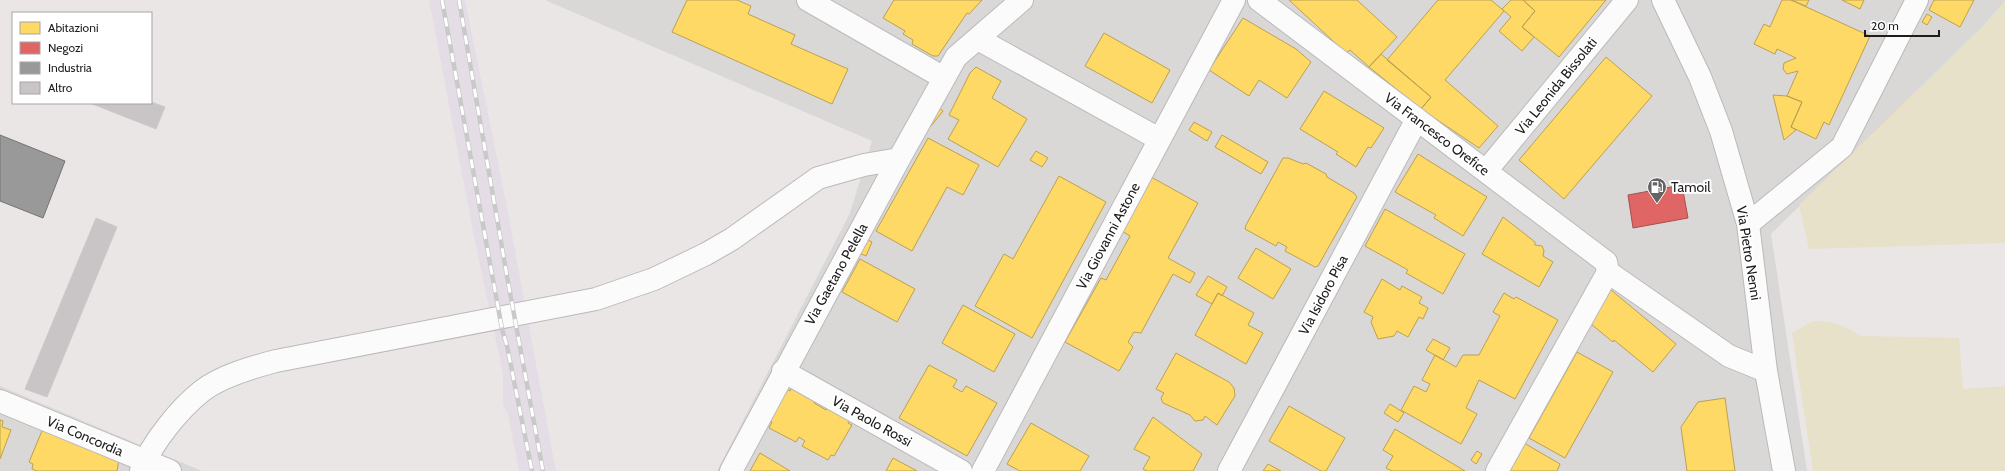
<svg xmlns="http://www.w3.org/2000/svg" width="2005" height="471" viewBox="0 0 2005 471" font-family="Cabin,sans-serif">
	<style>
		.residential { fill: #dad7d7 }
		.industrial { fill: #e4dde5 }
		.grass { fill: #e6e1c8 }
		.homes { fill: #ffd966; stroke: #bba150 }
		.shops { fill: #e06666; stroke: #a65050 }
		.industry { fill: #999; stroke: #747474 }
		.building { fill: #c9c5c6; stroke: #cec7c8 }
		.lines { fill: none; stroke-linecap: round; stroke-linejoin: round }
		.street-casing { stroke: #bbb9b9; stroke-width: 24 }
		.street { stroke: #fcfbfb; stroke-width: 22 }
		.rail-casing { stroke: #cac9c9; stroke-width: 4.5 }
		.rail { stroke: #fff; stroke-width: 3; stroke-dasharray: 9; stroke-linecap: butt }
		.labels { text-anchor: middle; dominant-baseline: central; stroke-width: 4; stroke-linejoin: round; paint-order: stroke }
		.street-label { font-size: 14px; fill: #1d1d1d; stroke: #fff }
		.poi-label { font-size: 14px; fill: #1d1d1d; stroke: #fff; text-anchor: start }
	</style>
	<rect width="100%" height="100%" fill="#ebe6e6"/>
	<path class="residential" d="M545,0H2005V1L1985,24L1771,234L1807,471H717L850,213L872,141Z
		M0,386L202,471H0Z"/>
	<path class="industrial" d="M429,0H465L505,197L556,471H519L508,415L503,405V374L475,242Z"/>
	<path class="grass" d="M2005,1V243L1809,249L1799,205L1985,24Z
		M1813,321C1834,321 1844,325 1861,336L1959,338L1963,389L2005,386V471H1813L1792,333Z"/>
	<path class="homes" d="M687,0H737L751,6L748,14L795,35L791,44L848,69L832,104L672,32Z
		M894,0H982L969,14L967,13L938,56H933L912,44L913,40L903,34L905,31L883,18Z
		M1289,0H1357L1397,37L1369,67L1350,50L1346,53Z
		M1438,0H1491L1504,11L1445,80L1498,126L1479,148L1421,109L1431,97L1387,60Z
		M1511,0H1523L1535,11L1522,27L1534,37L1522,51L1499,31L1511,17L1502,9Z
		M1523,0H1606L1559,57L1522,27L1535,11Z
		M1782,0H1791L1870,36L1829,125L1824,122L1816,139L1791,127L1802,102L1787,96L1798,71L1787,74L1783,69L1784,63L1796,58L1777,49L1775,54L1754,44L1764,24L1770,27Z
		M1791,0H1809L1806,6Z
		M1842,0H1864L1860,9Z
		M1934,0H1974L1960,27L1929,10Z
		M1927,14L1932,17L1927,25L1922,22Z
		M1243,18L1296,49L1311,62L1287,98L1259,80L1249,96L1209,70Z
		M1104,33L1170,70L1152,103L1085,66Z
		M1381,54L1431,97L1421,109L1369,67Z
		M1606,57L1652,96L1564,199L1519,160Z
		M976,67L1001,81L992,98L1027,119L998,167L948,139L959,120L949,115L970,73Z
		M1324,91L1384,128L1371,148L1368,147L1356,167L1336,154L1338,152L1300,129Z
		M1773,95L1787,96L1802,102L1791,127L1796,130L1784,140Z
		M939,108L943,111L931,126L927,124Z
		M1194,122L1212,132L1207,141L1189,130Z
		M1222,135L1268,162L1261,174L1215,147Z
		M928,138L979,165L963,195L947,187L912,251L876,231Z
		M1036,151L1048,158L1042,167L1030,160Z
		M1418,154L1487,197L1463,236L1434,218L1436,215L1395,192Z
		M1283,158H1288L1303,164L1306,163L1326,174L1327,177L1354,193L1357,197L1318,266L1315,267L1285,251L1287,247L1278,242L1276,246L1245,229L1246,225Z
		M1059,176L1106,202L1032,338L975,306L1004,254L1013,259Z
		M1151,177L1198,203L1168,258L1195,273L1190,283L1173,274L1141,333L1134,332L1128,342L1133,347L1119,371L1065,342L1101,278L1106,280L1130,236L1122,231Z
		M1385,209L1465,254L1443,294L1406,273L1408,270L1365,246Z
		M1503,217L1535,242V245L1542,246L1544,251L1543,256L1553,262L1539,287L1482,254Z
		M866,239L872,242L866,256L859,253Z
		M1256,248L1291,269L1273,299L1238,278Z
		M860,259L915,289L897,322L842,292Z
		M1208,276L1227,287L1222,296L1218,293L1212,304L1196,295Z
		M1382,279L1400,290L1402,286L1422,297L1419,303L1428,308L1423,319L1419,317L1408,337L1397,331L1394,336L1378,339L1371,322L1373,317L1364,312Z
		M1611,290L1676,344L1653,372L1614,340L1613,342L1586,320Z
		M1218,293L1254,313L1248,325L1263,333L1246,364L1195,335Z
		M1504,293L1514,299L1516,297L1558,320L1515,399L1479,380L1466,408L1477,414L1461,444L1401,410L1414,386L1426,392L1430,384L1422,380L1435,355L1456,367L1463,355H1479L1500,316L1493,312Z
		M963,305L1015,334L994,372L942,343Z
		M1433,339L1450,348L1443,360L1426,350Z
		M1577,352L1613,372L1565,458L1529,438Z
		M1176,353L1229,382L1234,388L1235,396L1217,425L1205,416L1203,420L1195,421L1190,415L1163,403L1161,398L1164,393L1156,389Z
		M929,365L957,380L953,387L962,392L966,386L997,403L967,456L899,418Z
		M792,386L816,400L814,403L826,410L828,406L851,418L848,423L852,425L834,456L831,455L828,460L802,446L805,441L799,437L796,442L769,428L772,422L770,421L787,389L790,391Z
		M1725,398L1735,471H1687L1681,427L1698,402Z
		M1390,404L1404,413L1398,422L1384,413Z
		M1289,406L1345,438L1326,471H1321L1269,441Z
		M1153,417L1202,454L1193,471H1147L1143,469L1150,457L1134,449Z
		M0,420L3,421L2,427L11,430L0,459Z
		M1031,423L1089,456L1080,471H1020L1007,464Z
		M44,426L119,459L117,471H37L32,469L33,464L29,462Z
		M1395,429L1465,471H1392L1386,468L1393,456L1383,450Z
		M1524,443L1560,464L1557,471H1507Z
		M1477,451L1482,454L1476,464L1471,460Z
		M760,453L790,471H750Z
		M893,458L917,471H886Z
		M1268,464L1281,471H1263Z"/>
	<path class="shops" d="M1682,185L1688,218L1633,228L1628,195Z"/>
	<path class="industry" d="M0,135L65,161L43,218L0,201Z"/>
	<path class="building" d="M151,102L165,107L156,129L90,103H151Z
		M96,218L117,227L47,397L25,389Z"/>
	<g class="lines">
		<defs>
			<path id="street" d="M808,0L944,78
				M1259,0L1606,262L1608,272L1729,356L1766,371
				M1663,0L1700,77L1721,131L1748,224L1766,371L1784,471
				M978,39L1159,139
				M1486,171L1627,0
				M1748,224L1842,147L1917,0
				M783,371L961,471
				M0,401L170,471
				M141,471C151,444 179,409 202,391C221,376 253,367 276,361L596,299L654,279L706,254L732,239L818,178L864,165L899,159
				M731,471L899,159L956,57L1022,0
				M983,471L1234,0
				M1229,471L1417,119
				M1497,471L1608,272"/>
		</defs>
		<use href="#street" class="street-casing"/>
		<use href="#street" class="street"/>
		<defs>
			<path id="rail" d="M442,0L502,329L507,346L532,471
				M459,0L508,282L543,471"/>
		</defs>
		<use href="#rail" class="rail-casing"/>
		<use href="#rail" class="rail"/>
	</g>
	<defs>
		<symbol id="fuel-pin" viewBox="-11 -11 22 30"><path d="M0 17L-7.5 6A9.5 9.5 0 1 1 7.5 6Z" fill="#656363" stroke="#fff"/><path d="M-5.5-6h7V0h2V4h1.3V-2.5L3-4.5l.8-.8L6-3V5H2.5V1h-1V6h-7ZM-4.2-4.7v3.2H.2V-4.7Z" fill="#fff"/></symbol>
	</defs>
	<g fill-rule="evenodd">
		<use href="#fuel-pin" x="1646" y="176" width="22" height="30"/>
	</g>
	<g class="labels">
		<g class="street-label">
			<text transform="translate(1556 86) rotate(-51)">Via Leonida Bissolati</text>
			<text transform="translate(1437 134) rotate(37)">Via Francesco Orefice</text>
			<text transform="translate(1108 236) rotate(-62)">Via Giovanni Astone</text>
			<text transform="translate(1749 253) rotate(81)">Via Pietro Nenni</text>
			<text transform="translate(836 274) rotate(-61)">Via Gaetano Pelella</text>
			<text transform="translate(1323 295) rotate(-62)">Via Isidoro Pisa</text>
			<text transform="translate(872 421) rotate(29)">Via Paolo Rossi</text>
			<text transform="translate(85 436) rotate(23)">Via Concordia</text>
		</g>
		<g class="poi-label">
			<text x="1671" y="187">Tamoil</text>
		</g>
	</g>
	<rect x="12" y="12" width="140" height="92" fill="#ffffff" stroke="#a5a5a5"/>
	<rect x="20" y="22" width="20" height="12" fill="#ffd966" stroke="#a5a5a5"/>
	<text x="48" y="32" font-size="12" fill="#1d1d1d">Abitazioni</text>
	<rect x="20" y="42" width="20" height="12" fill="#e06666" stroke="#a5a5a5"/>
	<text x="48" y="52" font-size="12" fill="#1d1d1d">Negozi</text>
	<rect x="20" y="62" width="20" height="12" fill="#999999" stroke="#a5a5a5"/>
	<text x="48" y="72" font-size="12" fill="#1d1d1d">Industria</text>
	<rect x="20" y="82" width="20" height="12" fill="#c9c5c6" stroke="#a5a5a5"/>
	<text x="48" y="92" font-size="12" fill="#1d1d1d">Altro</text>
	<path d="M1865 30v6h74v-6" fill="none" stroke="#1d1d1d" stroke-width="2"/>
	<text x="1871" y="30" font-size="12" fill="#1d1d1d" stroke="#ffffff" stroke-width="3" paint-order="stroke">20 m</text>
</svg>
